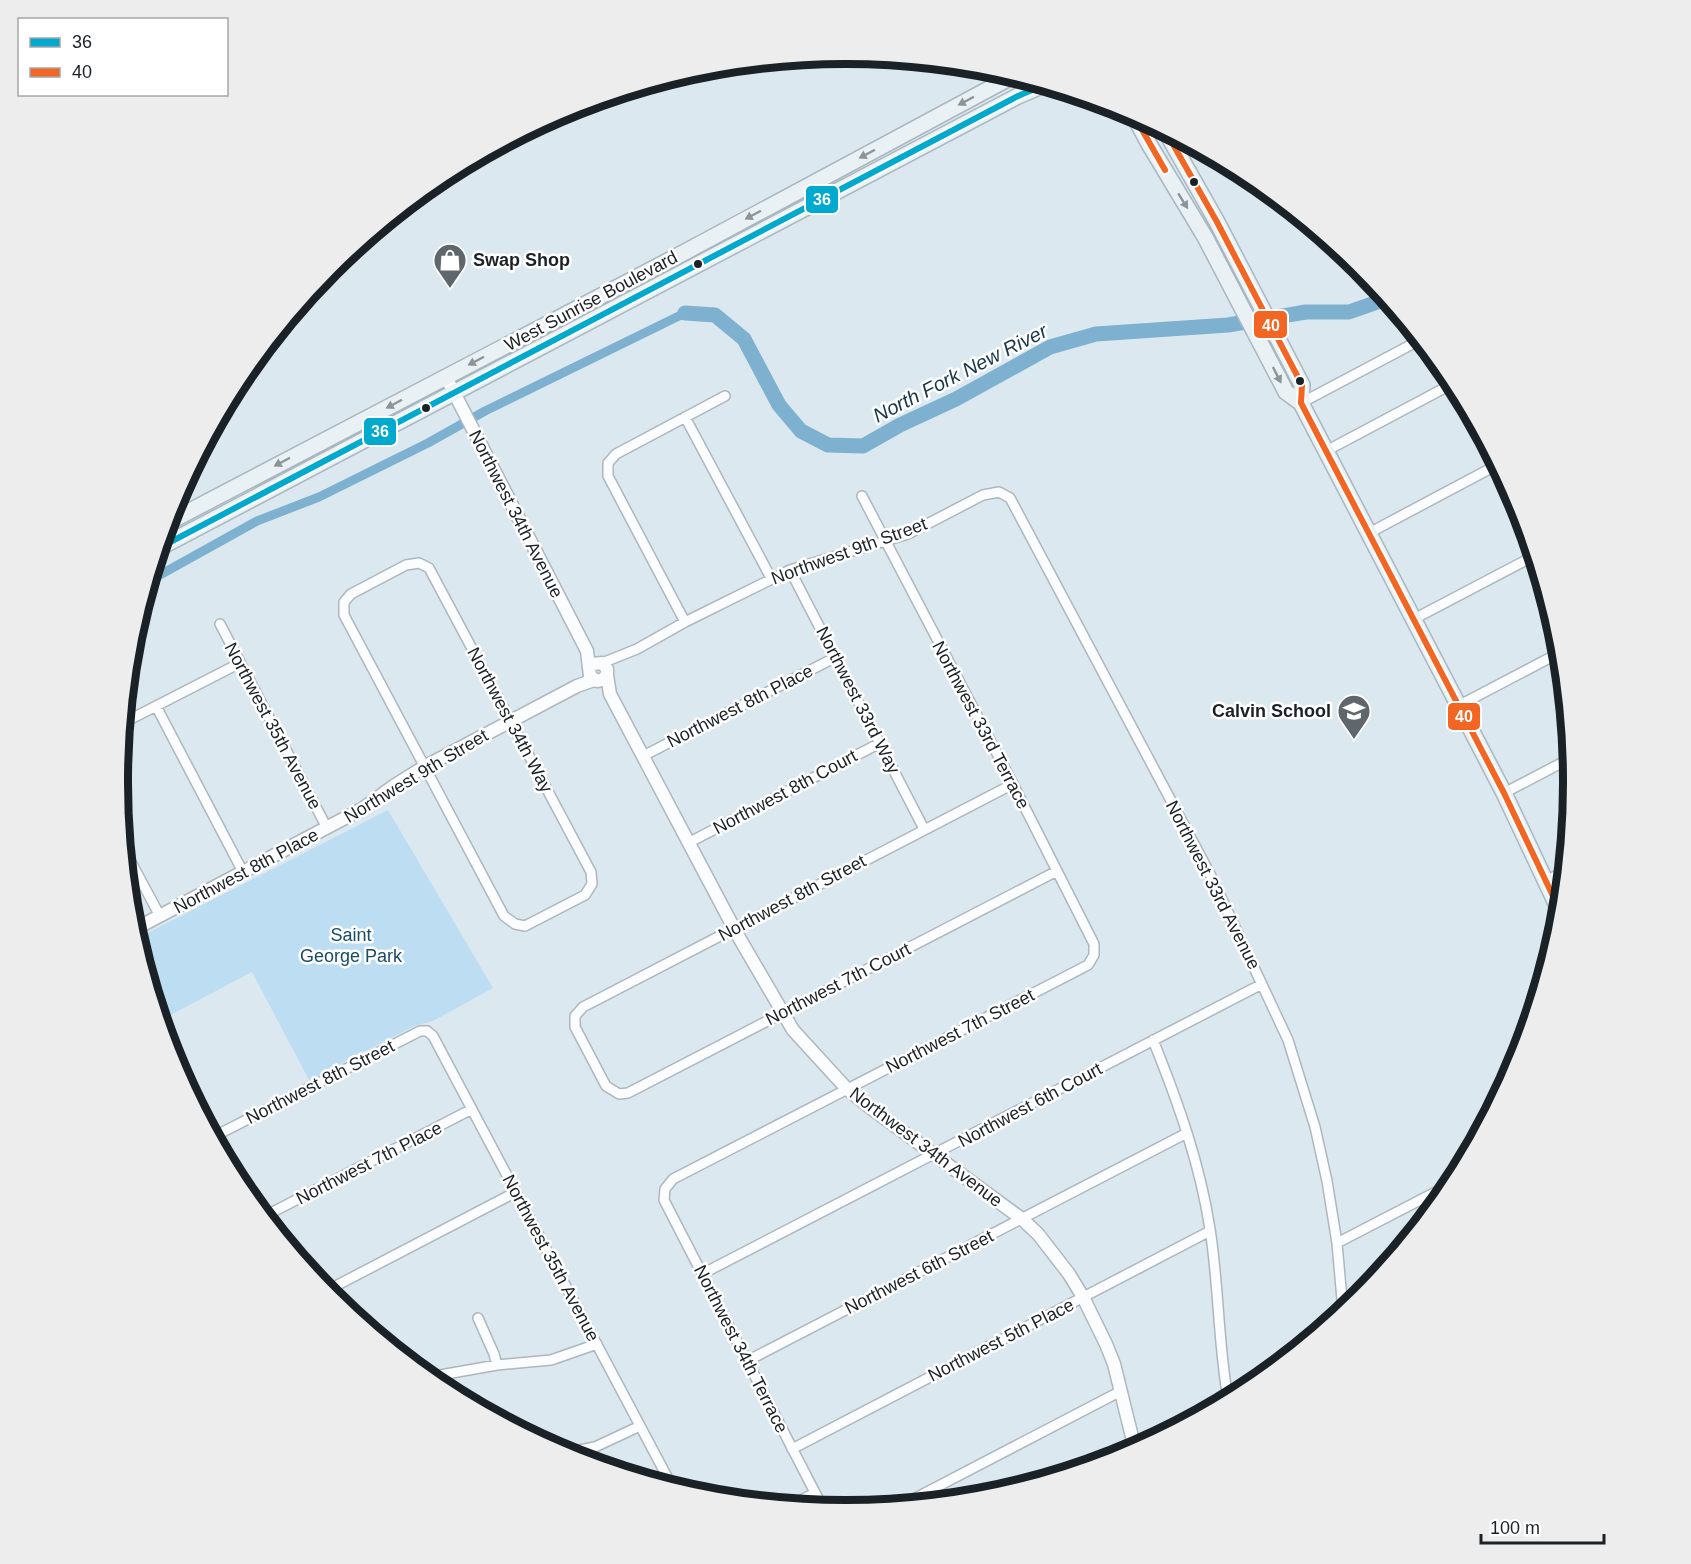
<svg xmlns="http://www.w3.org/2000/svg" width="1691" height="1564" viewBox="0 0 1691 1564" font-family="Arial,sans-serif">
	<style>
		.green { fill: #bddef2 }
		.lines { fill: none; stroke-linecap: round; stroke-linejoin: round }
		.canal { stroke: #7eb1d0; stroke-width: 9 }
		.river { stroke: #7eb1d0; stroke-width: 15 }
		.minor-casing { stroke: #aeb7bd; stroke-width: 12 }
		.tertiary-casing { stroke: #aeb7bd; stroke-width: 15 }
		.primary-casing { stroke: #a8b7c0; stroke-width: 18 }
		.minor { stroke: #fafcfd; stroke-width: 9 }
		.tertiary { stroke: #fafcfd; stroke-width: 12 }
		.primary { stroke: #eaf1f5; stroke-width: 15 }
		.bus-1-casing { stroke: #fff; stroke-width: 10 }
		.bus-2-casing { stroke: #fff; stroke-width: 10 }
		.bus-1 { stroke: #00a9ce; stroke-width: 6 }
		.bus-2 { stroke: #f26522; stroke-width: 6 }
		.oneway { fill: #8d9498 }
		.bus-dot { fill: #1b2227; stroke: #fff; stroke-width: 2 }
		.labels { text-anchor: middle; dominant-baseline: central; stroke-width: 5; stroke-linejoin: round; paint-order: stroke }
		.poi-label { font-size: 18px; font-weight: bold; fill: #1b2227; stroke: #fff; text-anchor: start }
		.street-label { font-size: 18px; fill: #1b2227; stroke: #fff }
		.park-label { font-size: 18px; fill: #164c69; stroke: #fff }
		.water-label { font-size: 20px; font-style: italic; fill: #18374a; stroke: #fff }
		.rim { fill: none; stroke: #1b2227; stroke-width: 8 }
		.line-badge { stroke: #fff; stroke-width: 2 }
		.badge-label { font-size: 16px; text-anchor: middle; font-weight: bold; fill: #fff }
	</style>
	<rect width="100%" height="100%" fill="#dce8ef"/>
	<path class="green" d="M388,810L493,988L433,1021L414,1026L309,1080L252,972L161,1020L136,939Z"/>
	<g class="lines">
		<path class="canal" d="M149,581L257,521L319,497L428,443L485,411L685,313"/>
		<path class="river" d="M685,313L715,315L744,339L779,405L801,431L828,445L863,446L900,425L956,399L1050,347L1096,334L1228,325L1306,312H1349L1386,299"/>
		<defs>
			<path id="minor" d="M1301,403L1420,340
				M685,417L771,578
				M1326,451L1454,383
				M1369,533L1497,465
				M419,563L429,568L591,872L592,884L585,895L525,926L515,924L504,916L344,615V602L351,594L406,565Z
				M790,570L924,829
				M1414,619L1534,556
				M685,622L608,476V463L616,454L725,396
				M220,624L327,828
				M602,663L637,649L685,622L790,570L908,534L983,495L999,492L1010,498L1210,874L1288,1040L1315,1127L1327,1181L1337,1243L1343,1311
				M156,706L243,872
				M1458,706L1561,652
				M123,723L240,663
				M643,756L836,657
				M1013,784L583,1007L575,1016V1027L606,1086L619,1094L628,1093L1057,871
				M1504,793L1571,758
				M690,842L880,743
				M124,849L160,916
				M1546,881L1565,871
				M1153,1040C1178,1102 1200,1164 1210,1229C1219,1286 1218,1343 1228,1399
				M213,1137L420,1031H427L433,1036L672,1486
				M265,1216L472,1109
				M1337,1243L1453,1183
				M702,1274L1262,984
				M326,1291L516,1192
				M478,1318L494,1354L497,1365
				M747,1361L1187,1133
				M429,1377L497,1365L551,1360L597,1344
				M792,1449L1210,1231
				M564,1453L595,1447L640,1426
				M904,1504L1121,1391
				M791,1505L815,1493
				M823,1508L664,1200L665,1189L673,1179L1088,965L1094,955V944L1013,784L862,496"/>
			<path id="tertiary" d="M446,377L587,651L590,676L597,681C604,680 608,676 607,669L602,663L593,664L589,668
				M607,675L610,694L737,934L793,1030L847,1089L872,1109L1022,1219L1038,1234L1069,1274L1083,1297L1106,1344L1114,1364L1135,1449
				M133,930L362,809L395,785L424,767L577,686L594,680"/>
			<path id="primary" d="M1133,114L1149,144L1205,237L1286,392L1301,403
				M1166,132L1217,222L1302,385L1301,403L1504,793L1561,914
				M167,523L685,252L1013,76
				M159,548L1018,96L1044,85"/>
		</defs>
		<use href="#minor" class="minor-casing"/>
		<use href="#tertiary" class="tertiary-casing"/>
		<use href="#primary" class="primary-casing"/>
		<use href="#minor" class="minor"/>
		<use href="#tertiary" class="tertiary"/>
		<use href="#primary" class="primary"/>
		<defs>
			<path id="bus-1" d="M159,548L1018,96L1044,85"/>
			<path id="bus-2" d="M1133,114L1165,170
				M1166,132L1217,222L1302,385L1301,403L1504,793L1561,913"/>
		</defs>
		<use href="#bus-1" class="bus-1-casing"/>
		<use href="#bus-2" class="bus-2-casing"/>
		<use href="#bus-1" class="bus-1"/>
		<use href="#bus-2" class="bus-2"/>
	</g>
	<defs><path id="oneway-solid" d="M-6-.8H1V-3.2L6.5 0L1 3.2V.8H-6Z" transform="scale(1.5)"/></defs>
	<g class="oneway">
		<use href="#oneway-solid" transform="translate(966 101) rotate(152)"/>
		<use href="#oneway-solid" transform="translate(867 154) rotate(152)"/>
		<use href="#oneway-solid" transform="translate(1183 201) rotate(58)"/>
		<use href="#oneway-solid" transform="translate(753 215) rotate(152)"/>
		<use href="#oneway-solid" transform="translate(476 361) rotate(152)"/>
		<use href="#oneway-solid" transform="translate(1277 375) rotate(63)"/>
		<use href="#oneway-solid" transform="translate(394 404) rotate(152)"/>
		<use href="#oneway-solid" transform="translate(282 462) rotate(152)"/>
	</g>
	<defs>
		<symbol id="shop-pin" viewBox="-11 -11 22 30"><path d="M0 17L-7.5 6A9.5 9.5 0 1 1 7.5 6Z" fill="#5f676d" stroke="#fff"/><path d="M-5-2.5h2.3a2.7 3.5 0 0 1 5.4 0H5L5.5 6h-11ZM-1.5-2.5h3a1.5 2.3 0 0 0-3 0Z" fill="#fff"/></symbol>
		<symbol id="school-pin" viewBox="-11 -11 22 30"><path d="M0 17L-7.5 6A9.5 9.5 0 1 1 7.5 6Z" fill="#5f676d" stroke="#fff"/><path d="M0-5L7-2L0 1L-7-2ZM-4 1L0 2.5L4 1V4Q0 6-4 4Z" fill="#fff"/></symbol>
	</defs>
	<g fill-rule="evenodd">
		<use href="#shop-pin" x="431" y="241" width="38" height="52"/>
		<use href="#school-pin" x="1335" y="692" width="38" height="52"/>
	</g>
	<g class="bus-dot">
		<circle cx="1194" cy="182" r="5"/>
		<circle cx="698" cy="264" r="5"/>
		<circle cx="1300" cy="381" r="5"/>
		<circle cx="426" cy="408" r="5"/>
	</g>
	<g class="labels">
		<g class="poi-label">
			<text x="473" y="260">Swap Shop</text>
			<text x="1331" y="711" text-anchor="end">Calvin School</text>
		</g>
		<g class="street-label">
			<text transform="translate(591 301) rotate(-28)">West Sunrise Boulevard</text>
			<text transform="translate(516 514) rotate(63)">Northwest 34th Avenue</text>
			<text transform="translate(849 551) rotate(-20)">Northwest 9th Street</text>
			<text transform="translate(858 700) rotate(63)">Northwest 33rd Way</text>
			<text transform="translate(740 706) rotate(-27)">Northwest 8th Place</text>
			<text transform="translate(510 720) rotate(62)">Northwest 34th Way</text>
			<text transform="translate(981 725) rotate(62)">Northwest 33rd Terrace</text>
			<text transform="translate(273 726) rotate(62)">Northwest 35th Avenue</text>
			<text transform="translate(416 776) rotate(-31)">Northwest 9th Street</text>
			<text transform="translate(785 792) rotate(-28)">Northwest 8th Court</text>
			<text transform="translate(246 871) rotate(-28)">Northwest 8th Place</text>
			<text transform="translate(1213 885) rotate(63)">Northwest 33rd Avenue</text>
			<text transform="translate(792 898) rotate(-28)">Northwest 8th Street</text>
			<text transform="translate(838 984) rotate(-27)">Northwest 7th Court</text>
			<text transform="translate(960 1031) rotate(-27)">Northwest 7th Street</text>
			<text transform="translate(320 1082) rotate(-27)">Northwest 8th Street</text>
			<text transform="translate(1030 1105) rotate(-28)">Northwest 6th Court</text>
			<text transform="translate(926 1147) rotate(37)">Northwest 34th Avenue</text>
			<text transform="translate(369 1163) rotate(-27)">Northwest 7th Place</text>
			<text transform="translate(551 1258) rotate(62)">Northwest 35th Avenue</text>
			<text transform="translate(919 1272) rotate(-27)">Northwest 6th Street</text>
			<text transform="translate(1001 1340) rotate(-27)">Northwest 5th Place</text>
			<text transform="translate(741 1349) rotate(63)">Northwest 34th Terrace</text>
		</g>
		<g class="park-label">
			<text x="351" y="935">Saint<tspan x="351" dy="21">George Park</tspan></text>
		</g>
		<g class="water-label">
			<text transform="translate(960 373) rotate(-27)">North Fork New River</text>
		</g>
	</g>
	<path d="M0 0H1691V1564H0ZM845 64H846A717 717 0 0 1 1563 781V783A717 717 0 0 1 846 1500H845A717 717 0 0 1 128 783V781A717 717 0 0 1 845 64Z" fill="#ededee" fill-rule="evenodd"/>
	<path class="rim" d="M845 64H846A717 717 0 0 1 1563 781V783A717 717 0 0 1 846 1500H845A717 717 0 0 1 128 783V781A717 717 0 0 1 845 64Z"/>
	<g class="line-badge">
		<rect x="805" y="185" width="34" height="29" rx="6" fill="#00a9ce"/>
		<rect x="1253" y="310" width="35" height="29" rx="6" fill="#f26522"/>
		<rect x="363" y="417" width="34" height="29" rx="6" fill="#00a9ce"/>
		<rect x="1447" y="702" width="34" height="29" rx="6" fill="#f26522"/>
	</g>
	<g class="badge-label">
		<text x="822" y="205">36</text>
		<text x="1271" y="331">40</text>
		<text x="380" y="437">36</text>
		<text x="1464" y="722">40</text>
	</g>
	<rect x="18" y="18" width="210" height="78" fill="#ffffff" stroke="#a4a7a9" stroke-width="1.5"/>
	<rect x="30" y="38" width="30" height="9" fill="#00a9ce" stroke="#a4a7a9" stroke-width="1.5"/>
	<text x="72" y="48" font-size="18" fill="#1b2227">36</text>
	<rect x="30" y="68" width="30" height="9" fill="#f26522" stroke="#a4a7a9" stroke-width="1.5"/>
	<text x="72" y="78" font-size="18" fill="#1b2227">40</text>
	<path d="M1481 1534v9h123v-9" fill="none" stroke="#1b2227" stroke-width="3"/>
	<text x="1490" y="1534" font-size="18" fill="#1b2227" stroke="#ffffff" stroke-width="4.5" paint-order="stroke">100 m</text>
</svg>
